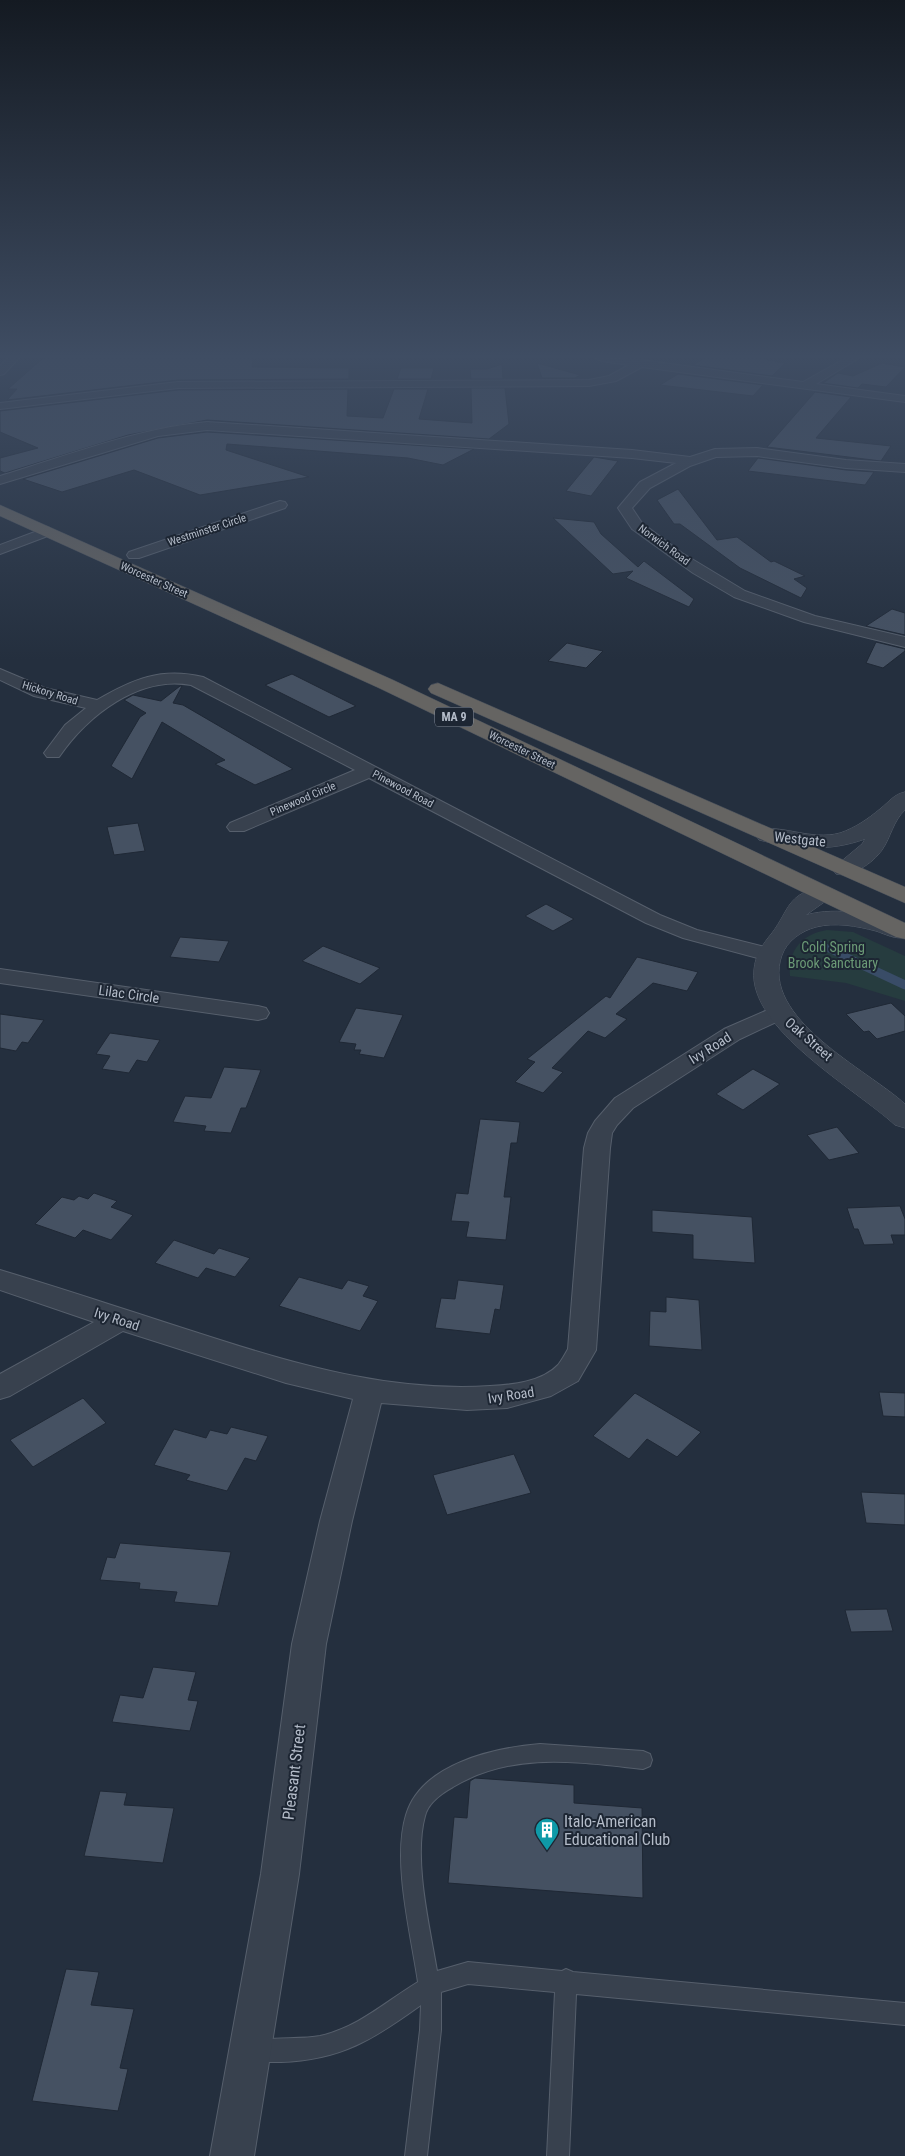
<svg xmlns="http://www.w3.org/2000/svg" width="905" height="2156" viewBox="0 0 905 2156" font-family="'Roboto Condensed',sans-serif">
	<style>
		.green { fill: #263c3f }
		.lines { fill: none; stroke-linecap: round; stroke-linejoin: round }
		.stream-far1 { stroke: #394c67; stroke-width: 7 }
		.stream { stroke: #394c67; stroke-width: 9 }
		.building { fill: #455162; stroke: #1f2835 }
		.service-casing { stroke: #565f6c; stroke-width: 2 }
		.minor-casing { stroke: #565f6c; stroke-width: 2 }
		.tertiary-casing { stroke: #565f6c; stroke-width: 1 }
		.trunk-casing { stroke: #434c59; stroke-width: 1 }
		.service { fill: #38414e; fill-rule: evenodd }
		.minor { fill: #38414e; fill-rule: evenodd }
		.tertiary { fill: #38414e; fill-rule: evenodd }
		.trunk { fill: #656462; fill-rule: evenodd }
		.labels { text-anchor: middle; dominant-baseline: central; stroke-width: 4; stroke-linejoin: round; paint-order: stroke }
		.far-street-label { font-size: 11px; fill: #b4bcc9; stroke: #1d2633 }
		.shield { fill: #1d2633; stroke: #878f9c; stroke-width: 1 }
		.shield-label { font-size: 12px; font-weight: bold; fill: #b4bcc9 }
		.street-label { font-size: 14px; fill: #b4bcc9; stroke: #1d2633 }
		.park-label { font-size: 14px; fill: #6b9a76; stroke: #1d2633 }
		.near-street-label { font-size: 16px; fill: #b4bcc9; stroke: #1d2633 }
		.near-poi-label { font-size: 16px; fill: #b4bcc9; stroke: #1d2633; text-anchor: start }
	</style>
	<rect width="100%" height="100%" fill="#242f3e"/>
	<path class="green" d="M827,930L853,932L905,956V1001L846,983L790,976C788,950 802,934 827,930Z"/>
	<g class="lines">
		<path class="stream-far1" d="M819,944L846,957"/>
		<path class="stream" d="M843,956L905,985"/>
	</g>
	<path class="building" d="M43,358H253L252,367L349,368V379L178,380L7,400L17,389H8Z
		M705,358H758L785,363L772,376L693,365Z
		M537,363L580,375L575,378H542Z
		M882,363L905,367L886,387L862,384L858,388L823,383L838,373L853,376Z
		M502,364L503,379H471L470,369H487Z
		M401,368H434L431,379H397Z
		M678,374L763,385L753,396L660,385Z
		M471,388H505L509,424L489,439L207,420L128,435L5,473L0,471V458L38,448L0,432V411L178,390L348,389L347,416L383,418L394,389H428L419,419L472,423Z
		M815,392L851,397L816,438L891,446L881,461L767,447Z
		M207,432L474,449L443,465L408,458L227,444L226,450L309,477L200,495L134,470L62,492L23,479L158,438Z
		M594,457L618,461L591,496L566,491Z
		M758,458L846,470L874,472L865,485L748,471Z
		M678,489L717,540L737,537L771,562L774,561L805,576L794,579L807,588L801,598L740,568L680,524H674L657,500Z
		M553,518L594,522L601,534L638,567L644,561L694,599L689,607L626,578L633,571L613,574Z
		M892,609L905,613V635L866,626Z
		M876,642L905,649V651L883,668L866,663Z
		M567,643L603,651L586,668L548,661Z
		M292,674L356,706L329,717L265,685Z
		M180,686H182L173,703L183,705L293,769L255,785L215,764L225,760L162,722L132,779L111,766L140,717L146,713L124,700L133,695L161,701Z
		M138,823L145,851L114,855L107,827Z
		M546,904L574,919L553,931L525,916Z
		M180,937L229,941L219,962L170,957Z
		M323,946L380,968L360,984L302,961Z
		M637,957L698,972L687,991L653,983L616,1014L627,1019L605,1038L588,1031L552,1068L563,1072L543,1093L515,1082L535,1062L527,1059L606,996L610,998Z
		M891,1003L905,1016V1031L877,1039L869,1031L864,1032L846,1014Z
		M356,1008L403,1015L384,1058L359,1054L361,1050H354L356,1044L339,1042Z
		M0,1014L44,1020L28,1043L22,1042L16,1051L0,1048Z
		M110,1033L160,1040L147,1062L137,1060L129,1073L102,1069L110,1056L96,1054Z
		M224,1067L261,1070L246,1108H241L231,1133L204,1131L206,1126L173,1122L185,1096L211,1098Z
		M753,1069L780,1084L743,1110L716,1094Z
		M480,1119L520,1122L517,1143H511L504,1197H511L506,1240L466,1237L469,1222L451,1221L456,1193L468,1194Z
		M837,1127L859,1153L829,1160L807,1135Z
		M94,1193L117,1201L111,1207L133,1215L111,1240L83,1230L75,1238L35,1224L62,1197L74,1200L79,1196L88,1199Z
		M900,1206L905,1219V1235H891L894,1244L864,1245L858,1229H854L847,1208Z
		M652,1210L752,1217L755,1263L693,1259V1235L652,1232Z
		M174,1240L214,1254L219,1248L250,1258L235,1277L206,1268L198,1278L155,1263Z
		M299,1277L342,1289L348,1280L369,1286L363,1296L378,1301L360,1331L279,1306Z
		M458,1280L504,1285L500,1310L495,1309L490,1334L435,1328L441,1298L455,1299Z
		M666,1297L699,1300L702,1350L649,1346L650,1311L666,1312Z
		M879,1392L905,1393V1417L883,1416Z
		M635,1393L701,1432L677,1457L647,1439L629,1459L593,1436Z
		M83,1398L106,1423L33,1467L10,1440Z
		M231,1427L268,1436L256,1461L245,1458L227,1491L186,1480L190,1475L154,1465L174,1429L206,1438L210,1430L227,1434Z
		M514,1454L531,1493L447,1515L433,1475Z
		M861,1492L905,1494V1525L866,1523Z
		M120,1543L231,1552L218,1606L174,1602L177,1592L139,1589L140,1583L100,1580L107,1557L115,1558Z
		M887,1609L893,1631L851,1632L845,1610Z
		M153,1667L196,1672L188,1700L198,1701L190,1731L112,1722L120,1695L143,1698Z
		M475,1778L574,1785V1803L642,1808L643,1898L448,1883L454,1817L467,1818L470,1781Z
		M100,1791L127,1793L124,1805L174,1808L163,1863L84,1856Z
		M66,1969L99,1972L91,2005L134,2009L120,2068L128,2069L118,2111L32,2101Z"/>
	<g class="lines">
		<defs>
			<path id="service" d="M540,1744L643,1751L650,1754L652,1760L650,1766L643,1769C577,1762 513,1751 453,1787C442,1793 428,1803 425,1816C413,1859 430,1928 437,1971L468,1962L562,1971L566,1969L573,1972L905,2003V2025L576,1994L569,2156H547L555,1992L468,1984L441,1992V2030L427,2156H405L420,2030L421,2005C374,2039 341,2060 281,2062C270,2062 258,2063 247,2059L244,2051L247,2043C264,2036 299,2040 320,2036C359,2027 385,2002 418,1982C411,1934 392,1861 406,1815C421,1764 493,1748 540,1744Z"/>
			<path id="minor" d="M8,358H19L4,374L0,375V366Z
				M596,358L641,360L803,382L846,358H859L816,384L905,396V402L642,367L616,381L589,386L178,388L0,409V403L178,382L589,380L609,376L629,365L601,361Z
				M207,422L632,450L690,457L715,449L757,448L846,460L905,464V472L846,468L757,456L716,457L690,466L650,488L632,508L642,523L682,553L745,591L815,616L905,637V647L804,622L734,597L693,573L632,529L618,508L640,482L676,463L632,458L207,430L158,436L0,484V476C67,456 137,428 207,422Z
				M280,501L285,502L287,505L285,508L139,558H129L127,555L129,552Z
				M48,527L55,531L53,534L0,554V545Z
				M0,669L45,688L97,700C133,679 161,667 203,677L660,915L697,930L777,950L780,955L777,960L769,961L683,938L646,923L369,778L244,831H230L227,827L230,823L355,770L191,685C139,675 87,716 59,757H47L44,753L65,725L86,708L34,696L0,680Z
				M0,969L258,1006L266,1008L269,1013L266,1018L258,1020L0,983Z
				M779,1005L787,1007L790,1012L787,1017L740,1039L633,1108L617,1125L612,1133L610,1148L596,1350L578,1381L551,1396L507,1408L467,1410L381,1403L352,1521L326,1644L299,1874L254,2156H210L261,1874L292,1644L320,1521L353,1399L286,1383L123,1331L10,1396L0,1399V1374L94,1322L0,1290V1270C74,1292 147,1317 220,1340C308,1368 397,1392 490,1386C512,1385 542,1382 558,1365C562,1360 565,1354 568,1349L584,1148L588,1133L595,1121L615,1098L724,1029Z"/>
			<path id="tertiary" d="M905,792V810C893,821 891,837 882,850C873,863 851,878 836,874L832,869L862,844L865,839C829,852 796,849 759,840L756,835L759,830C782,824 811,841 840,833C855,828 868,819 880,809C889,802 894,794 905,792Z
				M822,886L830,888L834,893L830,898L806,915C839,906 873,915 905,924V937C896,940 885,934 876,931C857,926 835,922 816,927C801,931 787,941 782,955C759,1018 868,1070 905,1104V1128L895,1125C856,1089 748,1029 754,970C755,955 763,944 772,933C790,909 786,895 822,886Z"/>
			<path id="trunk" d="M0,505L393,680L905,923V939L896,937L379,688L0,516Z
				M438,683L905,887V903L431,693L428,689L431,685Z"/>
		</defs>
		<use href="#service" class="service-casing"/>
		<use href="#minor" class="minor-casing"/>
		<use href="#tertiary" class="tertiary-casing"/>
		<use href="#trunk" class="trunk-casing"/>
		<use href="#service" class="service"/>
		<use href="#minor" class="minor"/>
		<use href="#tertiary" class="tertiary"/>
		<use href="#trunk" class="trunk"/>
	</g>
	<linearGradient id="sky" x2="0" y2="1"><stop stop-color="#141a22"/><stop offset="0.54" stop-color="#3f4d63"/><stop offset="1" stop-color="#3f4d63" stop-opacity="0"/></linearGradient>
	<rect width="905" height="660" fill="url(#sky)"/>
	<defs>
		<symbol id="building-pin" viewBox="-11 -11 22 30"><path d="M0 17L-7.5 6A9.5 9.5 0 1 1 7.5 6Z" fill="#0f9aa8" stroke="#1d2633"/><path d="M-4-6H4V6H1V3H-1V6H-4ZM-2.5-4.3h1.7v1.8h-1.7ZM.8-4.3h1.7v1.8H.8ZM-2.5-1h1.7V.8h-1.7ZM.8-1h1.7V.8H.8Z" fill="#fff"/></symbol>
	</defs>
	<g fill-rule="evenodd">
		<use href="#building-pin" x="533" y="1816" width="28" height="38"/>
	</g>
	<g class="labels">
		<g class="far-street-label">
			<text transform="translate(207 530) rotate(-18)">Westminster Circle</text>
			<text transform="translate(664 545) rotate(36)">Norwich Road</text>
			<text transform="translate(154 580) rotate(24)">Worcester Street</text>
			<text transform="translate(50 693) rotate(17)">Hickory Road</text>
			<text transform="translate(522 750) rotate(26)">Worcester Street</text>
			<text transform="translate(403 789) rotate(28)">Pinewood Road</text>
			<text transform="translate(303 799) rotate(-23)">Pinewood Circle</text>
		</g>
		<rect class="shield" x="435" y="707.5" width="38" height="19" rx="4"/>
		<g class="shield-label">
			<text x="454" y="717">MA 9</text>
		</g>
		<g class="street-label">
			<text transform="translate(800 839) rotate(6)">Westgate</text>
			<text transform="translate(129 994) rotate(8)">Lilac Circle</text>
			<text transform="translate(809 1039) rotate(41)">Oak Street</text>
			<text transform="translate(710 1048) rotate(-32)">Ivy Road</text>
			<text transform="translate(117 1319) rotate(18)">Ivy Road</text>
			<text transform="translate(511 1395) rotate(-9)">Ivy Road</text>
		</g>
		<g class="park-label">
			<text x="833" y="947">Cold Spring<tspan x="833" dy="16">Brook Sanctuary</tspan></text>
		</g>
		<g class="near-street-label">
			<text transform="translate(294 1772) rotate(-83)">Pleasant Street</text>
		</g>
		<g class="near-poi-label">
			<text x="564" y="1821">Italo-American<tspan x="564" dy="18">Educational Club</tspan></text>
		</g>
	</g>
</svg>
